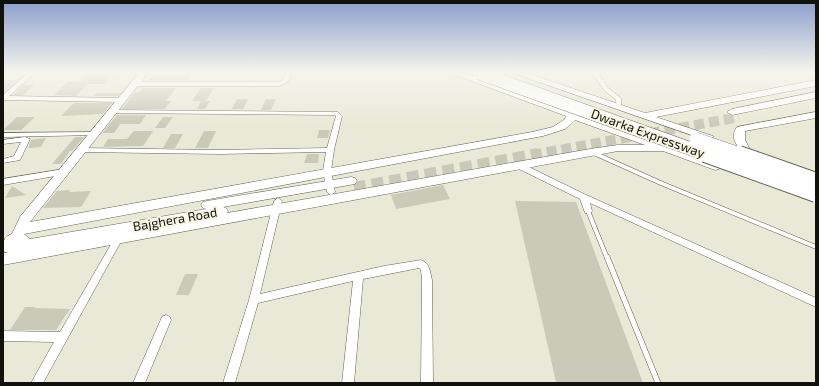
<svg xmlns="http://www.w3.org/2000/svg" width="819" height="386" viewBox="0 0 819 386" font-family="'Exo 2',sans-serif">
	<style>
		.building { fill: #cacab8 }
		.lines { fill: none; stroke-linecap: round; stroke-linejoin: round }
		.secondary-tunnel-far1 { stroke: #c8c9b8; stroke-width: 10; stroke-dasharray: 10 5; stroke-linecap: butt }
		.secondary-tunnel { stroke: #c8c9b8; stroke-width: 12; stroke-dasharray: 12 6; stroke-linecap: butt }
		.lane-far2-casing { stroke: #636353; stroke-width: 4 }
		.lane-far1-casing { stroke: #636353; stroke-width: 5 }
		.lane-casing { stroke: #636353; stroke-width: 6 }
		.street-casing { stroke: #636353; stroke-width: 1 }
		.secondary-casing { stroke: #636353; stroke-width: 1 }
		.lane-far2 { stroke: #fff; stroke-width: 3 }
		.lane-far1 { stroke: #fff; stroke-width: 4 }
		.lane { stroke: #fff; stroke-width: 5 }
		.street { fill: #fff; fill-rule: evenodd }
		.secondary { fill: #fff; fill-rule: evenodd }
		.highway-bridge-far1-casing { stroke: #636353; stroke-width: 14; stroke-linecap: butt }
		.highway-bridge-casing { stroke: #636353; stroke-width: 18; stroke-linecap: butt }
		.highway-bridge-far1 { stroke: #fff; stroke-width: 13 }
		.highway-bridge { stroke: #fff; stroke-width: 16 }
		.labels { text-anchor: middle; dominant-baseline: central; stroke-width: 4; stroke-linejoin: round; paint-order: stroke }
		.street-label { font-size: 13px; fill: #12120c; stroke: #f6f6e3 }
	</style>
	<rect width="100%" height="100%" fill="#e8e9d6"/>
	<path class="building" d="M86,73H116L105,84H87L76,96L54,95L68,81H78Z
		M185,73H194L189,80H148L153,75H184Z
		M3,80H18L3,93Z
		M23,85H34L23,95H13Z
		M143,88H176L166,101H171L165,109H122L135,92H139Z
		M201,88H214L206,101H192Z
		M97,93H121L118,96H94Z
		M237,99H248L243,109H232Z
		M266,99H276L271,110H261Z
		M201,101H210L205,109H197Z
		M74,103H112L103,114L61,116Z
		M117,115H146L140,124H120L114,133H102Z
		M17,117H35L21,130H3Z
		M163,117H173L165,128H155Z
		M319,130H330L328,138H317Z
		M134,131H153L143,146L103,147L108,139H127Z
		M204,131H216L208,148H195Z
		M171,134H183L175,148H163Z
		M75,137H84L72,151H70L61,164H52Z
		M46,138L41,147L28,148L31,140Z
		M307,154H319L318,163H304Z
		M443,185L450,199L396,209L391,195Z
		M12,186L26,195L5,198Z
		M70,190L69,192L91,191L81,207L43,208L57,191Z
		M515,201L576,202L643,383L556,382Z
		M185,274H198L189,295H176Z
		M25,307H35L34,308L70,309L56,330H10Z"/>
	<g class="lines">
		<path class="secondary-tunnel-far1" d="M532,155L739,117"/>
		<path class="secondary-tunnel" d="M354,188L538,154"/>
		<defs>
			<path id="lane-far2" d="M593,153L598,155"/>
			<path id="lane-far1" d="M596,154L663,184L816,247
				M588,211L607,258"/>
			<path id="lane" d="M607,257L658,383"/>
			<path id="street" d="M3,73H8L3,77Z
				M28,73H35L9,96L122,98L125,100L122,102L3,100V95Z
				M286,73H292L289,81L280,86H136L133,84L136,82H279L283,80Z
				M592,73H598L608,88L621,98V109H617L616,100L604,90Z
				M113,110L338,112L342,116L334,150L331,171L335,192L331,195L327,192L323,171L326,152L219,154L81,152L77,150L81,148L219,150L327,148L336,116L334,115L111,113V111Z
				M94,132L96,133L97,134L96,135L3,137V133Z
				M25,137L30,139L20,160L3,163V159L14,156L21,142L3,144V140Z
				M515,163H521L582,193L816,298V307L590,203L592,211L591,213H585L580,199L515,167L514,165Z
				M64,169L67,170L68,172L67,174L3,185V179Z
				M278,198L282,201L260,294L384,266L421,260C430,263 430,272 432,280L433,383H421L422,280L421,270L419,268L363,279L354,383H342L353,281L258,303L235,383H223L249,300L274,201Z
				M120,233L123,234L124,236L43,383H31L54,342L3,341V331L60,332L117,234Z
				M166,315L170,317L171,320L145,383H133L162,317Z"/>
			<path id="secondary" d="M139,73H148L30,222L532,132L553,127L565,119L566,116L450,73H463L719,163L721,166L719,169L715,170L663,151H618L3,265V253H8L3,251C3,242 3,237 12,234L20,217ZM575,120L645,145H618L590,149L227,213L228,211L226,208L223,207L355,184L357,181L355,178L351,177L207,201L203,202L201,205L203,208L206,209L30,239L24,234L543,136L565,129Z
				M513,73H527L645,113L816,80V86L656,117L713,136L714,138L709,141Z
				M816,92V98L732,115L727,112L732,109Z
				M816,112V118L745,131V140L751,151L750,153H742C736,144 730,137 737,127Z"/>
		</defs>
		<use href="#lane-far2" class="lane-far2-casing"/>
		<use href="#lane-far1" class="lane-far1-casing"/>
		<use href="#lane" class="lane-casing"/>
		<use href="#street" class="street-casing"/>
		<use href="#secondary" class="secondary-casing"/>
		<use href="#lane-far2" class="lane-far2"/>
		<use href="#lane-far1" class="lane-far1"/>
		<use href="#lane" class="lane"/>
		<use href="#street" class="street"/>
		<use href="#secondary" class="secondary"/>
		<defs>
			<path id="highway-bridge-far1" d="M479,73L708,155
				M696,139L742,155"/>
			<path id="highway-bridge" d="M705,154L816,194
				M739,154L816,181"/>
		</defs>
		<use href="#highway-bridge-far1" class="highway-bridge-far1-casing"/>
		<use href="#highway-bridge" class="highway-bridge-casing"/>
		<use href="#highway-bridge-far1" class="highway-bridge-far1"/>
		<use href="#highway-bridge" class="highway-bridge"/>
	</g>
	<linearGradient id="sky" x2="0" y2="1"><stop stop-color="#8b9ecc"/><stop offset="0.57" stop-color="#f5f5ed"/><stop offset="1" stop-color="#f5f5ed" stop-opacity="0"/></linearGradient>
	<rect width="819" height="127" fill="url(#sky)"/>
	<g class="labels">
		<g class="street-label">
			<text transform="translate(648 133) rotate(20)">Dwarka Expressway</text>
			<text transform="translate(175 219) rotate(-10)">Bajghera Road</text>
		</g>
	</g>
	<rect width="819" height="386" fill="none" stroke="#12120c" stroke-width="8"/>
</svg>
